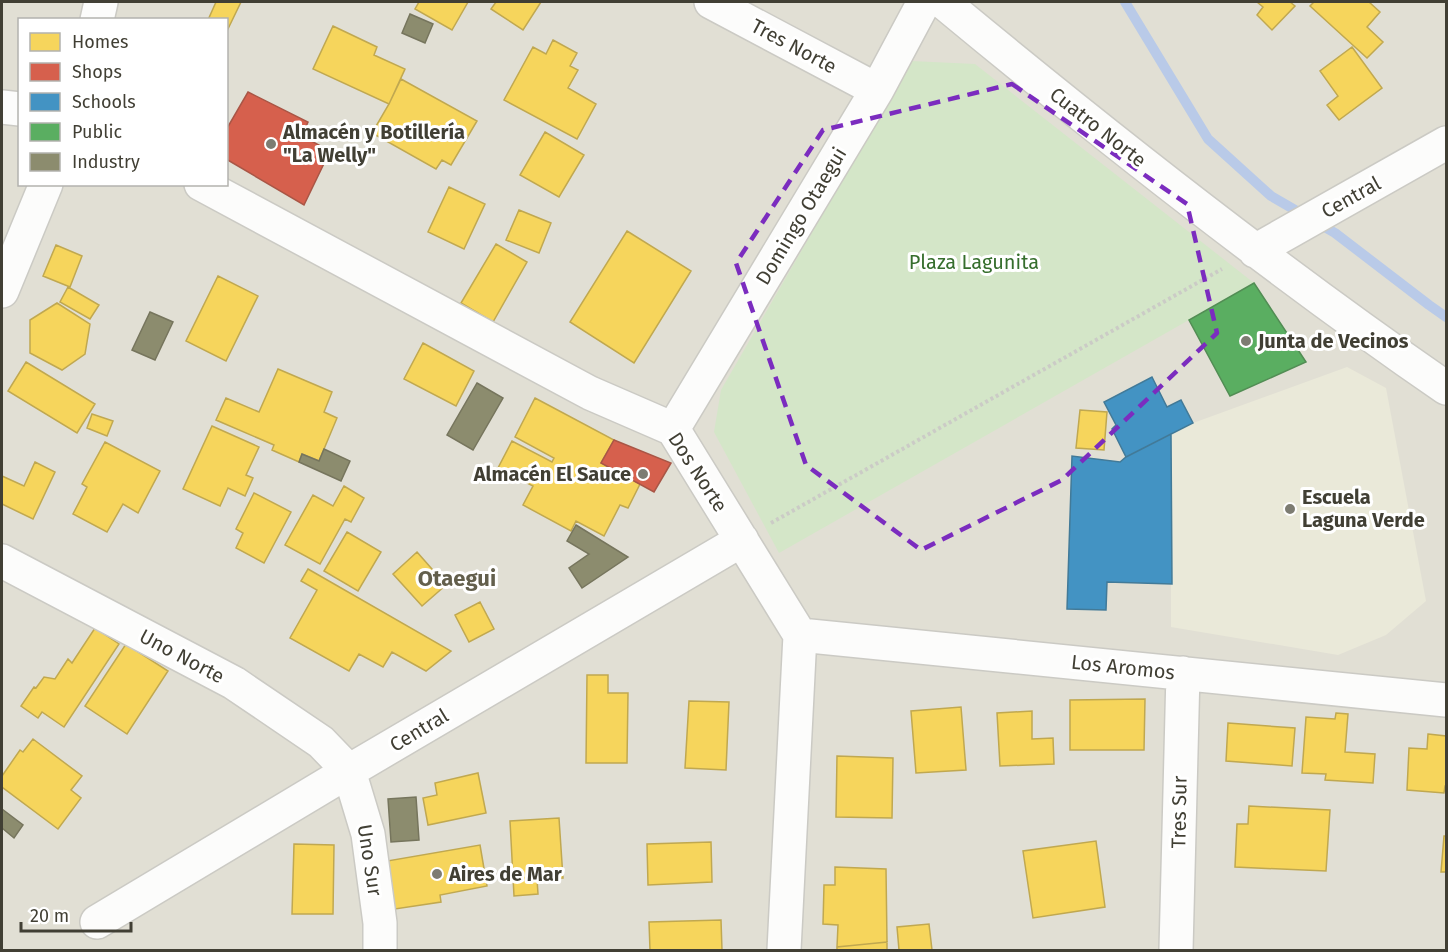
<svg xmlns="http://www.w3.org/2000/svg" width="1448" height="952" viewBox="0 0 1448 952" font-family="'Fira Sans',sans-serif">
	<style>
		.residential { fill: #e1dfd4; fill-rule: evenodd }
		.education { fill: #eae9d9 }
		.green { fill: #d4e6c8 }
		.homes { fill: #f6d55c; stroke: #c0a850; stroke-width: 1.5 }
		.shops { fill: #d6604d; stroke: #a95646; stroke-width: 1.5 }
		.schools { fill: #4393c3; stroke: #427a98; stroke-width: 1.5 }
		.public { fill: #5aae61; stroke: #528d54; stroke-width: 1.5 }
		.industry { fill: #8c8c6e; stroke: #76755d; stroke-width: 1.5 }
		.lines { fill: none; stroke-linecap: round; stroke-linejoin: round }
		.stream { stroke: #b9cae8; stroke-width: 10 }
		.street-casing { stroke: #cbcac4; stroke-width: 36 }
		.path { stroke: #cbcbc6; stroke-width: 4; stroke-dasharray: 3 3; stroke-linecap: butt }
		.street { stroke: #fcfcfb; stroke-width: 33 }
		.marked { fill: none; stroke: #7b2cbf; stroke-width: 4.5; stroke-dasharray: 12 8; stroke-linejoin: round }
		.poi-dot { fill: #7d7c72; stroke: #fff; stroke-width: 2 }
		.labels { text-anchor: middle; dominant-baseline: central; stroke-width: 6; stroke-linejoin: round; paint-order: stroke }
		.street-label { font-size: 20px; fill: #413f34; stroke: #fff }
		.poi-label { font-size: 20px; font-weight: bold; fill: #413f34; stroke: #fff; text-anchor: start }
		.park-label { font-size: 20px; fill: #366e2d; stroke: #fff }
		.quarter-label { font-size: 22px; font-weight: bold; fill: #635f4c; stroke: #fff }
	</style>
	<rect width="100%" height="100%" fill="#edece6"/>
	<path class="residential" d="M2,2H1446V950H2ZM20,20H226V184H20Z"/>
	<path class="education" d="M1347,367L1386,388L1426,601L1386,635L1338,655L1171,627V434L1193,423Z"/>
	<path class="green" d="M911,61L975,64L1254,283L779,553L714,432L721,390Z"/>
	<path class="homes" d="M216,2H241L226,33V20H208Z
		M419,2H468L452,30L415,9Z
		M496,2H541L523,30L491,9Z
		M1257,2H1290L1295,6L1272,30L1257,15L1263,7Z
		M1314,2H1369L1380,12L1367,27L1383,42L1367,58L1310,6Z
		M333,26L377,47L374,55L405,69L389,104L313,69Z
		M553,40L577,53L570,66L578,70L568,88L596,104L577,139L504,100L533,47L546,54Z
		M1352,47L1382,88L1339,120L1327,105L1338,96L1320,71Z
		M401,79L477,121L451,165L442,160L436,169L372,133L389,104Z
		M545,132L584,155L559,197L520,175Z
		M449,187L485,204L464,249L428,232Z
		M519,210L551,223L539,253L506,240Z
		M627,231L691,271L634,363L570,322Z
		M496,244L527,262L493,322L461,303Z
		M56,245L82,256L70,287L43,276Z
		M218,276L258,296L226,361L186,341Z
		M68,287L99,305L90,319L60,302Z
		M57,303L90,324L85,354L62,370L30,353V320Z
		M423,343L474,371L456,406L404,379Z
		M26,362L95,404L77,433L8,391Z
		M278,369L332,392L324,412L337,418L319,461L302,454L299,462L272,450L274,445L216,420L226,398L259,412Z
		M535,398L614,440L601,463L640,484L628,508L620,505L604,536L576,521L571,531L523,505L533,486L498,468L512,441L552,462L554,458L515,437Z
		M1080,410L1107,412L1104,450L1076,448Z
		M92,414L113,421L107,436L87,428Z
		M212,426L259,447L246,475L253,478L245,496L228,488L220,506L183,489Z
		M105,442L160,471L138,513L123,504L107,532L73,514L87,487L82,484Z
		M35,462L55,472L33,519L2,504V476L24,486Z
		M344,486L364,498L351,522L345,519L320,564L285,545L313,495L333,506Z
		M254,493L291,512L264,563L236,548L243,533L236,529Z
		M347,532L381,552L358,591L324,571Z
		M417,552L446,585L422,606L393,574Z
		M308,569L451,651L426,671L392,652L383,667L359,654L349,671L290,638L317,590L301,581Z
		M480,602L494,629L469,642L455,615Z
		M95,628L119,644L64,727L42,712L38,718L21,706L34,687L36,688L44,677L55,679L68,659L72,663Z
		M126,644L168,671L127,734L85,706Z
		M587,675H608V693H628L627,763H586Z
		M1145,699L1144,750H1070V700Z
		M689,701L729,702L726,770L685,768Z
		M961,707L966,770L916,773L911,711Z
		M1032,711V739L1053,738L1054,764L1000,766L997,713Z
		M1336,713L1348,714L1345,752L1375,754L1373,783L1325,780L1326,774L1302,773L1306,717L1335,719Z
		M1228,723L1295,728L1292,766L1226,761Z
		M1428,734L1446,736V786H1445L1444,793L1407,790L1409,748L1427,749Z
		M33,739L82,776L71,790L81,798L58,829L2,787V776L20,750L23,752Z
		M837,756L893,758L892,818L836,817Z
		M478,773L486,813L428,825L423,798L437,795L435,783Z
		M1249,806L1330,810L1326,871L1235,867L1237,824H1248Z
		M559,818L563,878L537,879L538,894L514,896L510,821Z
		M1444,836H1446V872H1441Z
		M1096,841L1105,907L1033,918L1023,851Z
		M711,842L712,882L648,885L647,844Z
		M294,844L334,845L333,914H292Z
		M480,845L487,886L440,895L441,902L395,909L387,861Z
		M835,867L886,869L887,942L837,947L838,925L823,924L824,885H835Z
		M721,920L722,950H650L649,922Z
		M929,924L932,950H899L897,927Z
		M887,942V950H837V947Z"/>
	<path class="shops" d="M248,92L308,122L302,136L330,151L304,205L226,159V130Z
		M614,440L671,463L654,492L601,463Z"/>
	<path class="schools" d="M1152,377L1167,407L1181,400L1193,423L1126,457L1112,429L1116,425L1104,402Z
		M1171,434L1172,584L1107,582L1106,610L1067,609L1072,456L1120,462L1126,457Z"/>
	<path class="public" d="M1254,283L1306,362L1230,396L1189,320Z"/>
	<path class="industry" d="M410,14L433,24L425,43L402,33Z
		M150,312L173,322L155,360L132,350Z
		M477,383L503,398L473,450L447,435Z
		M324,449L350,461L341,481L299,462L302,454L319,461Z
		M576,525L628,557L582,588L569,568L589,554L567,541Z
		M416,797L419,840L391,842L388,799Z
		M2,809L23,825L14,838L2,828Z"/>
	<g class="lines">
		<path class="stream" d="M1125,2L1208,139L1271,196L1335,233L1429,305L1446,317"/>
		<defs>
			<path id="street" d="M711,2L877,90
				M943,2C1106,137 1272,268 1446,388
				M97,20L101,2
				M2,107L20,109
				M201,184L590,393L673,429L800,635L784,950
				M1255,251L1446,143
				M2,291L46,184
				M673,429L877,90L924,2
				M2,561L234,683L321,742L349,771L368,834L380,923V950
				M800,635L1446,700
				M97,922L349,771L742,540
				M1176,950L1183,673"/>
		</defs>
		<use href="#street" class="street-casing"/>
		<path class="path" d="M771,523L1222,269"/>
		<use href="#street" class="street"/>
	</g>
	<path class="marked" d="M1012,84L1187,204L1217,333L1062,480L921,550L806,465L736,263L823,130Z"/>
	<g class="poi-dot">
		<circle cx="271" cy="144" r="6"/>
		<circle cx="1246" cy="341" r="6"/>
		<circle cx="643" cy="474" r="6"/>
		<circle cx="1290" cy="509" r="6"/>
		<circle cx="437" cy="874" r="6"/>
	</g>
	<g class="labels">
		<g class="street-label">
			<text transform="translate(794 46) rotate(28)">Tres Norte</text>
			<text transform="translate(1098 127) rotate(38)">Cuatro Norte</text>
			<text transform="translate(1351 197) rotate(-29)">Central</text>
			<text transform="translate(801 216) rotate(-59)">Domingo Otaegui</text>
			<text transform="translate(698 472) rotate(57)">Dos Norte</text>
			<text transform="translate(182 656) rotate(28)">Uno Norte</text>
			<text transform="translate(1123 667) rotate(6)">Los Aromos</text>
			<text transform="translate(419 730) rotate(-31)">Central</text>
			<text transform="translate(1179 812) rotate(-89)">Tres Sur</text>
			<text transform="translate(370 860) rotate(81)">Uno Sur</text>
		</g>
		<g class="poi-label">
			<text x="283" y="132">Almacén y Botillería<tspan x="283" dy="23">"La Welly"</tspan></text>
			<text x="1258" y="341">Junta de Vecinos</text>
			<text x="631" y="474" text-anchor="end">Almacén El Sauce</text>
			<text x="1302" y="497">Escuela<tspan x="1302" dy="23">Laguna Verde</tspan></text>
			<text x="449" y="874">Aires de Mar</text>
		</g>
		<g class="park-label">
			<text x="974" y="262">Plaza Lagunita</text>
		</g>
		<g class="quarter-label">
			<text x="457" y="578">Otaegui</text>
		</g>
	</g>
	<rect width="1448" height="952" fill="none" stroke="#413f34" stroke-width="6"/>
	<rect x="18" y="18" width="210" height="168" fill="#ffffff" stroke="#b3b2ae" stroke-width="1.5"/>
	<rect x="30" y="33" width="30" height="18" fill="#f6d55c" stroke="#b3b2ae" stroke-width="1.5"/>
	<text x="72" y="48" font-size="18" fill="#413f34">Homes</text>
	<rect x="30" y="63" width="30" height="18" fill="#d6604d" stroke="#b3b2ae" stroke-width="1.5"/>
	<text x="72" y="78" font-size="18" fill="#413f34">Shops</text>
	<rect x="30" y="93" width="30" height="18" fill="#4393c3" stroke="#b3b2ae" stroke-width="1.5"/>
	<text x="72" y="108" font-size="18" fill="#413f34">Schools</text>
	<rect x="30" y="123" width="30" height="18" fill="#5aae61" stroke="#b3b2ae" stroke-width="1.5"/>
	<text x="72" y="138" font-size="18" fill="#413f34">Public</text>
	<rect x="30" y="153" width="30" height="18" fill="#8c8c6e" stroke="#b3b2ae" stroke-width="1.5"/>
	<text x="72" y="168" font-size="18" fill="#413f34">Industry</text>
	<path d="M21 922v9h110v-9" fill="none" stroke="#413f34" stroke-width="3"/>
	<text x="30" y="922" font-size="18" fill="#413f34" stroke="#ffffff" stroke-width="4.5" paint-order="stroke">20 m</text>
</svg>
